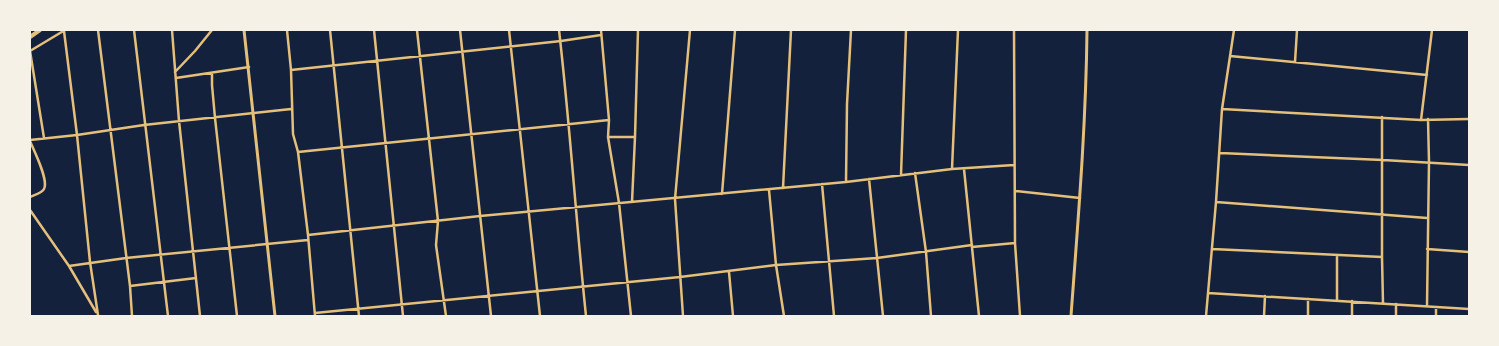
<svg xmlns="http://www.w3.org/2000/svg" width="1499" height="346" viewBox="0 0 1499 346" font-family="Arial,sans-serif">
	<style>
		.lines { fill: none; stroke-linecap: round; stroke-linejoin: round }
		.minor { stroke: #e5c07b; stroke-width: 2.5 }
		.tertiary { stroke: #e5c07b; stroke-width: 3 }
		.primary { stroke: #e5c07b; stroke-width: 4 }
	</style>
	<rect width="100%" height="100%" fill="#14213d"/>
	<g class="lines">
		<path class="minor" d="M98,30L130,286L132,316
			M134,30L168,316
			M172,30L179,121L200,316
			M287,30L291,70L293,134L298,152L308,235L315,316
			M330,30L359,316
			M374,30L403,316
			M417,30L438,221L436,245L446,316
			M460,30L491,316
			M509,30L540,316
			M559,30C570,125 576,221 586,316
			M601,30L609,120L608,137L619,203L631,316
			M1014,30L1015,243L1020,316
			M64,31L77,135L90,262L98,315
			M30,51L44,138
			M30,51L65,30
			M1230,56L1427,75
			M1295,62L1297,30
			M291,70L561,41L601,35
			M175,72L195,51L212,30
			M212,73V85L215,118L237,316
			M176,78L249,67
			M1222,109L1421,120L1469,119
			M1382,117V257L1383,303
			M1421,120L1432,30
			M608,137H635
			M30,140L77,135L144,125L291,109
			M30,141C34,151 49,180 44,189C42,193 34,195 30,197
			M298,152L609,120
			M1220,153L1383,160L1469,165
			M952,169L958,30
			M964,169L979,316
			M915,173L926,252L931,316
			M901,175L906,30
			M869,179L883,316
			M846,182L847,104L851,30
			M822,184L834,316
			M783,188L791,30
			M769,190L776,265L784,316
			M1015,191L1080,198
			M722,194L735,30
			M632,202L635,137L638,30
			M1216,202L1427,218
			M30,210L69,266L96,312
			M308,235L480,216L846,182L952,169L1014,165
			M972,247L1015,243
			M1212,249L1382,257
			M1427,249L1469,252
			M69,266L126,258L308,240
			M729,272L733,316
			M130,286L196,278
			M1208,293L1469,309
			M1337,300V256
			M1396,304V316
			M1427,306L1429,162L1428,119
			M315,313L680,277L776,265L877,258L972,245
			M683,316L675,199L690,30
			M1206,316L1216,202L1222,109L1234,30
			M1264,316L1265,296
			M1308,316V299
			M1352,316V301
			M1436,316V307"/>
		<path class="tertiary" d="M244,30L275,316
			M1071,316C1078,221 1086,126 1087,30"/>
		<path class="primary" d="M30,37L40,30"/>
	</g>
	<rect width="1499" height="346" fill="none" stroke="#f6f1e7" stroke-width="62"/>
</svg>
